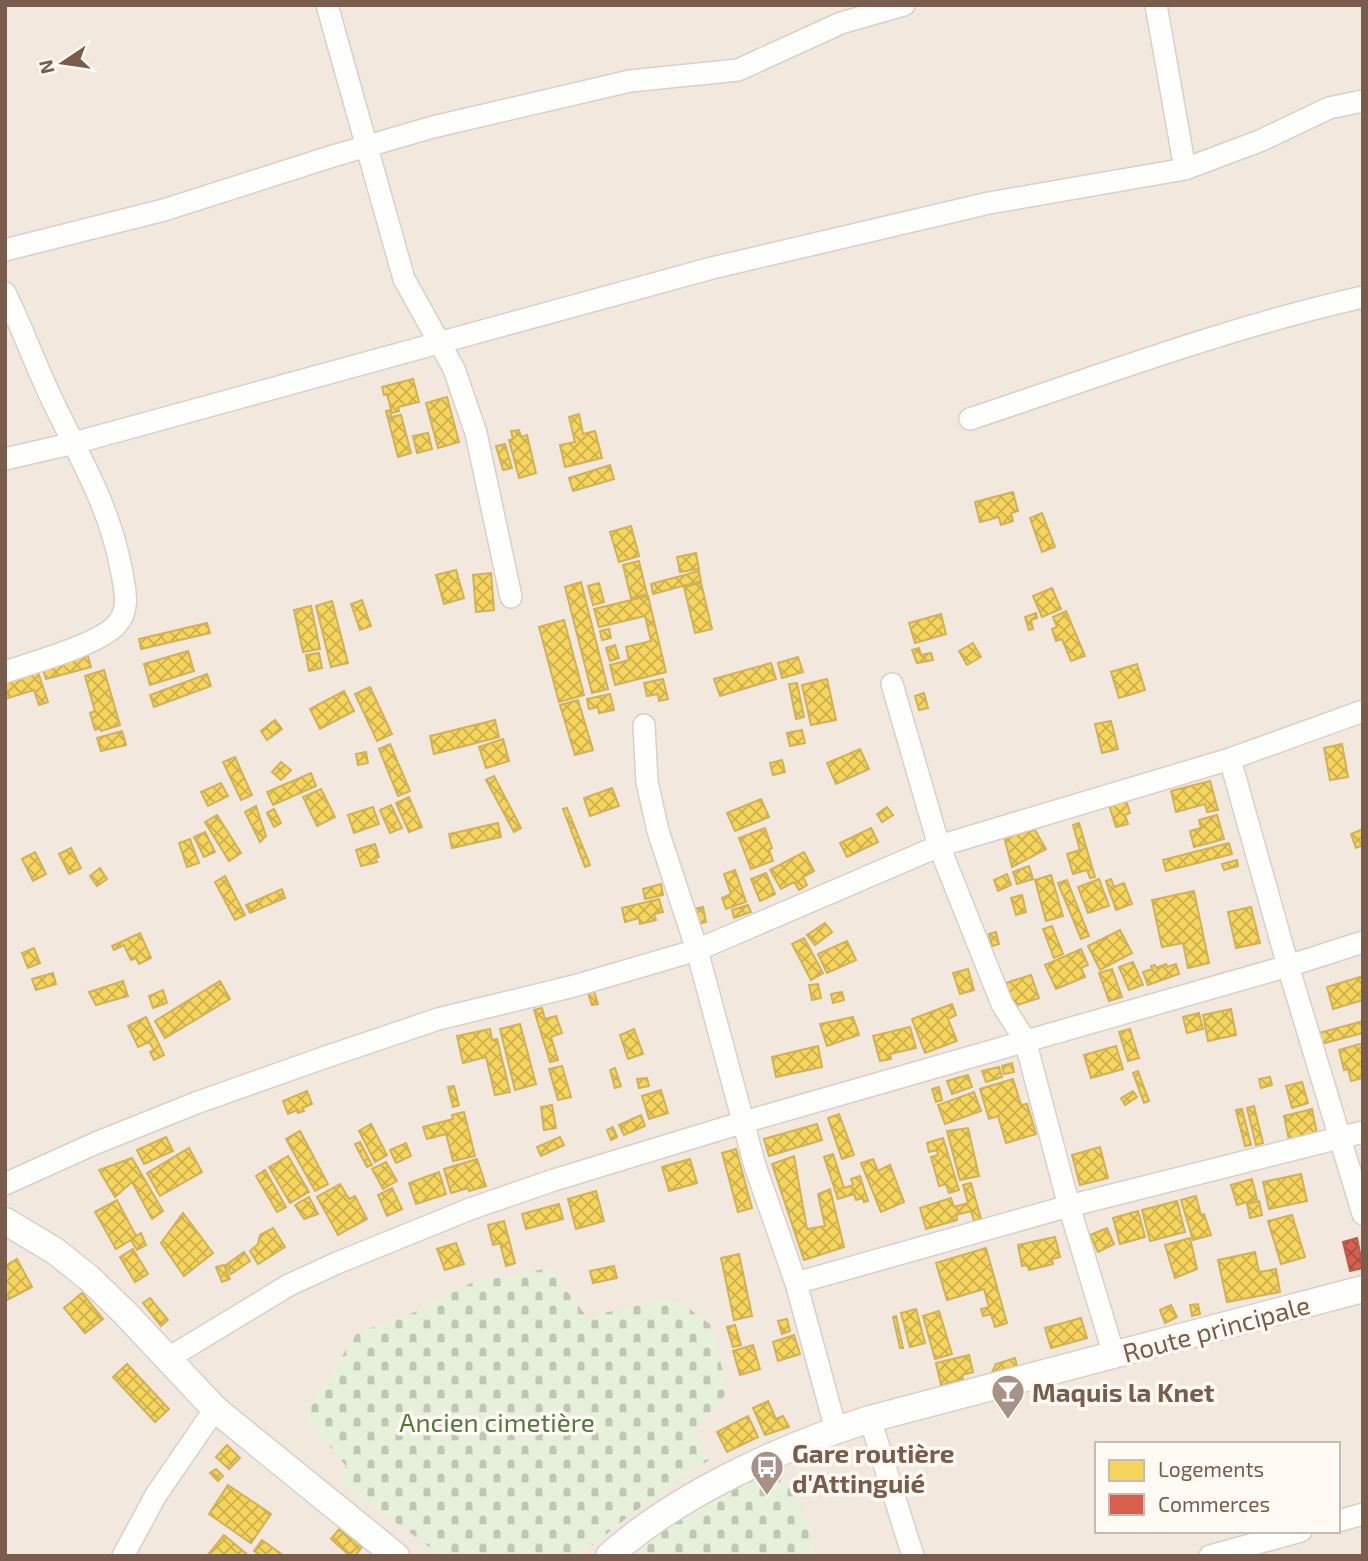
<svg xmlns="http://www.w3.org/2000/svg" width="1368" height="1561" viewBox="0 0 1368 1561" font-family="'Exo 2',sans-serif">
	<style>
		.residential { fill: #f2e8de; fill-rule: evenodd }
		.cemetery { fill: url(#cemetery-stones) }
		.homes { fill: url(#homes-cross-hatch); stroke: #d1b158; stroke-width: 2 }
		.shops { fill: url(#shops-cross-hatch); stroke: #ba5f4d; stroke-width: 2 }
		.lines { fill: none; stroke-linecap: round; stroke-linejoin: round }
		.minor-casing { stroke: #d7d1cb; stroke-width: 24 }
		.tertiary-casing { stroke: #d7d1cb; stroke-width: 29 }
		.minor { stroke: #fefefd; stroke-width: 21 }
		.tertiary { stroke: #fefefd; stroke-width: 26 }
		.labels { text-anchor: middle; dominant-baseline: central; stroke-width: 7; stroke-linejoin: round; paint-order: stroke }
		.street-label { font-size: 26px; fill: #7a5c4d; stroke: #fffaf3 }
		.poi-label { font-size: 26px; font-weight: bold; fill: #7a5c4d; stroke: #fffaf3; text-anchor: start }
		.park-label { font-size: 26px; fill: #537a41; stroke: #fffaf3 }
	</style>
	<defs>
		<pattern id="cemetery-stones" width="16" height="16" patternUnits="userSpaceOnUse" patternTransform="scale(1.75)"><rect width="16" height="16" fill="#e7f0db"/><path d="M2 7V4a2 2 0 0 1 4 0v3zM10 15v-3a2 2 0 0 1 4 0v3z" fill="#c0c6b4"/></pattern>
		<pattern id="homes-cross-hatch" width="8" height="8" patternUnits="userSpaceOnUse" patternTransform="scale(1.75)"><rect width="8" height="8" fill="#f6d55c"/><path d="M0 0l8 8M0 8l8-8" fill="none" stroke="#ccb04e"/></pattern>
		<pattern id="shops-cross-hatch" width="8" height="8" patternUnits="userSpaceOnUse" patternTransform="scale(1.75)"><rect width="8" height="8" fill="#d6604d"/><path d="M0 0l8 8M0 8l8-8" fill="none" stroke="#aa4f40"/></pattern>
	</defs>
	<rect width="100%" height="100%" fill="#f9f5f0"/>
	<path class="residential" d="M5,5H1363V1556H5ZM1097,1444H1338V1531H1097Z"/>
	<path class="cemetery" d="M549,1268L587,1317L660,1300H677L711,1325L728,1392L693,1430L709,1460L634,1512L579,1556H442L340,1482L346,1466L304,1415L357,1333L415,1312L471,1283Z
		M776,1466L810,1523L816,1556H626L685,1508Z"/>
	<path class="homes" d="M413,379L419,402L398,407L399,411L392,413L387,394L384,395L382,387Z
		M447,397L459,442L438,448L426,403Z
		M390,410L391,417L401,415L411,453L398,457L386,411Z
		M579,414L583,434L595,431L602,458L565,467L560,445L575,442L569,417Z
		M519,430L521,437L527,435L536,473L519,478L509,440L513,439L511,431Z
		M428,433L432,449L417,453L413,436Z
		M505,444L512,468L503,470L496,446Z
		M610,465L614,479L573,491L569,478Z
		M1013,492L1018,511L1011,513L1013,521L1001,525L999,517L980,522L975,502Z
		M1042,513L1055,547L1042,552L1030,518Z
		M631,526L639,556L619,562L610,532Z
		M696,553L699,569L680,572L677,557Z
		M639,561L647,594L631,598L623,565Z
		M456,570L464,598L444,604L436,575Z
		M699,571L701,581L653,594L651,584Z
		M491,573L494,610L476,612L473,575Z
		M581,582L608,689L592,693L565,587Z
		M599,583L604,602L593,605L588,586Z
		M701,583L712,629L695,633L684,587Z
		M1052,588L1061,609L1042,617L1033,596Z
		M648,596L666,672L615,685L610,665L629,660L626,647L651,641L645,616L599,627L594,609Z
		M362,600L371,626L360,630L351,604Z
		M332,601L348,663L331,667L316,606Z
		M311,606L320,649L303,652L294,610Z
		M1066,611L1085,656L1071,661L1062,639L1056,641L1052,629L1057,627L1053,617Z
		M1036,613L1037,618L1031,620L1033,629L1029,630L1025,617Z
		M941,614L946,634L915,643L909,623Z
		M564,620L584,695L559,702L539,627Z
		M207,623L210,633L141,649L139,639Z
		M609,629L611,638L602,640L600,631Z
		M973,643L981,657L967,665L959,651Z
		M615,645L619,658L610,661L606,648Z
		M919,648L921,655L931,653L933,660L917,663L912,650Z
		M86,650L91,667L46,679L41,662Z
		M188,651L194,671L150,685L144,664Z
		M319,653L322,668L309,671L306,655Z
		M798,657L803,672L782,678L778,663Z
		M771,663L776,679L720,696L714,679Z
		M1137,664L1145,690L1119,698L1111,672Z
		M37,669L48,702L39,705L34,690L5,699V680Z
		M104,670L120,725L101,731L100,728L95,730L90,713L95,711L85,676Z
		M207,674L211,686L154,707L150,695Z
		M663,679L668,699L659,701L658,694L647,696L644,683Z
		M827,679L836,720L811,725L802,685Z
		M797,683L804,717L796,719L789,684Z
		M370,687L392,734L377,741L355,694Z
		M344,691L354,711L320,729L310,709Z
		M924,693L928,708L919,710L915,696Z
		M610,694L614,710L599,713L598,707L589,709L587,699Z
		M578,700L593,750L575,755L560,705Z
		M275,720L282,729L267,740L261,731Z
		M495,720L499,737L434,754L430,736Z
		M1111,721L1118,749L1102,753L1095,724Z
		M802,730L805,743L790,746L787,733Z
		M122,731L126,745L101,751L97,738Z
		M503,739L509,761L486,768L479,747Z
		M390,744L410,791L398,796L379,749Z
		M1342,744L1348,777L1330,780L1324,748Z
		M860,749L869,769L836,784L827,763Z
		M366,752L368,763L358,765L356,754Z
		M235,757L252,795L241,800L223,762Z
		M782,760L785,772L773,775L770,763Z
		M281,762L291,770L281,780L272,772Z
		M311,773L316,786L273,805L267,792Z
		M494,776L521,828L514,832L486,780Z
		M1210,781L1218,810L1207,812L1205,804L1176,812L1171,791Z
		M221,783L228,796L208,806L201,792Z
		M612,788L619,806L590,816L584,798Z
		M321,789L335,817L317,826L303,797Z
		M409,797L422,827L409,832L396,803Z
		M761,799L769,817L735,831L727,813Z
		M1126,800L1130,813L1125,815L1128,824L1116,827L1109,805Z
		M391,805L402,828L390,833L380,810Z
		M256,806L266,836L260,842L245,812Z
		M373,807L379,824L354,833L348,815Z
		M887,807L893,815L882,822L877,814Z
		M567,808L590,865L585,867L563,809Z
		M274,809L281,823L274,827L267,813Z
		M217,815L241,853L229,861L205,822Z
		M1217,815L1224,839L1194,847L1190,831L1201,828L1199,820Z
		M498,823L501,837L452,848L449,834Z
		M1079,823L1095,877L1090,878L1087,870L1073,874L1067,854L1080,850L1073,825Z
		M765,828L772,848L769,850L773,861L751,869L739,838Z
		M871,828L878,842L847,857L840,843Z
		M1363,829V845L1356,848L1351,834Z
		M1035,830L1046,849L1012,867L1004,837Z
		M205,832L215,852L204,857L194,837Z
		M190,839L199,863L187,867L179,843Z
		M1229,843L1232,854L1166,871L1163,860Z
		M375,844L379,857L375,858L377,862L361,866L356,850Z
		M71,848L81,868L69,874L59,854Z
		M35,852L46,874L33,881L22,859Z
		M804,852L814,871L803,877L807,885L799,890L794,882L781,889L770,870Z
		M1237,860L1238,866L1224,870L1222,864Z
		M1029,866L1033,879L1017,884L1013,872Z
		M100,868L107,879L97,886L90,876Z
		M735,870L746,902L726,909L722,898L731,894L724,874Z
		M766,873L775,894L760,901L751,879Z
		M1007,874L1011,885L998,891L994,880Z
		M1051,875L1063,916L1046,921L1035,880Z
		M225,876L245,915L235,920L215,882Z
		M1099,879L1109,906L1088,913L1078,887Z
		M1111,879L1114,887L1124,883L1132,904L1116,910L1106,881Z
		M1067,880L1089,936L1081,939L1058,883Z
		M661,884L663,895L645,899L643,889Z
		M282,889L285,898L250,913L246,905Z
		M1194,891L1209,963L1188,968L1183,943L1162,947L1152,900Z
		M1022,895L1026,912L1016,915L1011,898Z
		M659,899L663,912L654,914L656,920L640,924L639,918L625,922L622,908Z
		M748,905L751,912L734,918L732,910Z
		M703,907L706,922L697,924L694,909Z
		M1251,907L1260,943L1236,948L1228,912Z
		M825,923L832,932L815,945L807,935Z
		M1052,926L1063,954L1054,958L1043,929Z
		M1120,930L1132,953L1100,970L1088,946Z
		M996,932L999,944L992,946L989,934Z
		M140,933L151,958L139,964L136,958L131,960L124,945L114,950L112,946Z
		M804,938L823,973L811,980L792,944Z
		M847,941L856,960L827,973L818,954Z
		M34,948L40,963L28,968L22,953Z
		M1081,949L1088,965L1081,968L1085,977L1056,989L1045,965Z
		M1133,962L1143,985L1129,990L1119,967Z
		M1166,964L1167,967L1176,964L1179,974L1148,985L1143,972L1152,969L1151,966L1155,965L1156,968Z
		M968,969L974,990L960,994L953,973Z
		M1112,969L1122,997L1109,1001L1099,973Z
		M53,973L56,984L36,990L32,979Z
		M1031,975L1039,998L1014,1006L1006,983Z
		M1363,976V1000L1333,1009L1327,987Z
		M123,981L128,996L96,1005L89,992Z
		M220,981L230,999L165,1038L155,1021Z
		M818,984L821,998L812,1000L809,985Z
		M163,990L167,1003L153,1008L149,996Z
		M594,991L598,1004L592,1005L588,993Z
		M842,992L844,1000L833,1003L831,994Z
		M952,1004L956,1015L948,1019L957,1041L925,1053L912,1019Z
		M542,1008L545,1019L556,1016L562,1033L551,1037L558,1060L550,1062L534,1010Z
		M1231,1009L1236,1035L1208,1041L1203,1015Z
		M1199,1013L1203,1029L1187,1033L1183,1017Z
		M146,1017L164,1055L154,1060L150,1052L154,1050L149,1042L138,1047L128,1026Z
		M853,1017L859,1035L827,1046L820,1024Z
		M1363,1021V1033L1321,1044L1319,1033Z
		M520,1024L536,1084L515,1090L500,1029Z
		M910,1027L916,1048L890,1054L891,1059L880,1061L873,1036Z
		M490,1029L492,1040L497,1039L510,1092L495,1095L486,1057L463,1063L457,1036Z
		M634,1029L643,1054L628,1059L620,1035Z
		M1130,1029L1139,1058L1128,1061L1119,1032Z
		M1363,1043V1078L1351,1081L1348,1069L1344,1070L1339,1050Z
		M818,1046L822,1067L776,1077L772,1057Z
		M1116,1046L1123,1069L1091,1078L1084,1055Z
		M1012,1063L1014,1072L1004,1074L1002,1066Z
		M562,1066L571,1097L558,1100L549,1069Z
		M999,1067L1002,1077L986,1082L982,1071Z
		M615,1068L621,1086L615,1088L610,1070Z
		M1138,1071L1149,1101L1144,1103L1133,1073Z
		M968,1075L972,1087L952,1094L947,1081Z
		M1270,1077L1272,1085L1261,1088L1259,1079Z
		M647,1078L649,1086L639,1088L637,1079Z
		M1013,1079L1021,1105L1027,1104L1036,1134L1006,1143L998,1116L989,1119L980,1089Z
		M1302,1082L1308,1103L1292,1108L1286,1086Z
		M454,1086L459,1105L453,1107L448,1087Z
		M939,1087L942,1100L936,1102L932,1089Z
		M661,1090L668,1113L649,1119L642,1096Z
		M307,1091L312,1104L302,1108L304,1111L298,1113L297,1110L288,1114L283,1101Z
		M1133,1091L1137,1097L1125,1105L1121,1098Z
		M974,1092L981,1111L945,1124L938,1105Z
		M552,1105L556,1128L544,1130L541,1107Z
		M1254,1106L1263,1143L1256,1145L1247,1108Z
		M1242,1109L1251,1145L1245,1146L1236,1110Z
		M1312,1109L1317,1133L1289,1140L1284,1116Z
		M464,1112L475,1156L453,1161L446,1134L427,1139L423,1127L453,1119L452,1115Z
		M839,1114L854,1155L842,1159L828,1118Z
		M641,1115L645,1126L624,1135L619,1125Z
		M371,1124L387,1155L375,1162L359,1131Z
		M817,1124L822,1140L769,1156L764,1139Z
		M613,1127L617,1137L611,1140L607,1130Z
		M968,1128L979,1176L960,1180L947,1131Z
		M300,1131L328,1184L315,1191L286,1139Z
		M166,1137L173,1151L144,1164L137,1150Z
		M560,1137L564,1145L541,1156L537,1147Z
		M943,1138L959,1190L949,1193L946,1184L939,1186L931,1157L938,1155L937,1150L929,1152L927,1143Z
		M360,1142L372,1165L367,1167L355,1144Z
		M406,1143L411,1156L396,1163L390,1150Z
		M1100,1147L1108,1178L1080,1185L1072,1155Z
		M189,1148L202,1172L160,1196L147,1173Z
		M736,1149L752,1208L738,1212L722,1153Z
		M833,1154L844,1188L853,1185L851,1179L860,1176L868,1201L864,1202L863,1198L856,1200L854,1194L838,1199L824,1157Z
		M288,1156L309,1192L290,1203L269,1167Z
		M794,1156L807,1229L825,1226L818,1194L830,1189L844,1247L804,1260L772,1164Z
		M132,1158L163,1211L152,1219L132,1182L115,1197L99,1170Z
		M477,1159L486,1186L469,1191L468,1188L451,1193L444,1169Z
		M690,1159L697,1183L669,1191L662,1167Z
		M873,1159L878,1171L890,1165L904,1202L881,1212L861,1163Z
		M386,1162L397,1181L383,1189L372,1169Z
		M265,1170L286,1207L277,1212L256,1176Z
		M439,1172L446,1194L416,1204L409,1183Z
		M1301,1174L1307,1201L1269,1209L1263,1182Z
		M1252,1179L1257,1199L1237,1205L1231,1185Z
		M971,1183L981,1219L974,1221L971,1211L956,1215L957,1220L926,1229L920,1208L951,1198L954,1207L968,1203L963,1185Z
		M340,1184L349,1199L355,1196L367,1219L338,1235L317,1197Z
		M392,1188L402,1209L387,1216L378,1195Z
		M596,1191L604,1221L576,1229L568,1199Z
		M1196,1196L1201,1215L1204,1214L1211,1235L1193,1240L1181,1200Z
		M309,1197L318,1214L304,1219L295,1205Z
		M117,1200L136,1236L141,1233L146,1245L137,1250L131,1240L116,1249L95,1212Z
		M1177,1201L1185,1232L1150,1241L1142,1210Z
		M1259,1201L1262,1215L1250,1218L1247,1204Z
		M559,1204L563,1219L526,1229L522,1214Z
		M1138,1211L1145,1237L1120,1244L1113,1218Z
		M183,1213L213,1253L184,1276L161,1243Z
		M1292,1215L1305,1257L1281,1264L1268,1221Z
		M504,1221L515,1263L506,1266L500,1243L493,1245L488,1225Z
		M273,1228L285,1247L258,1264L250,1251L258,1244L260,1235Z
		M1107,1228L1114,1244L1098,1252L1090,1235Z
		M1055,1237L1060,1257L1052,1259L1053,1264L1029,1270L1027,1265L1022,1266L1018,1245Z
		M1190,1238L1197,1269L1175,1278L1165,1245Z
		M456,1243L464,1264L445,1270L437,1249Z
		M986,1248L1007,1323L995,1327L991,1314L983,1316L981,1309L989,1307L984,1289L947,1300L936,1263Z
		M133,1249L148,1274L135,1282L120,1257Z
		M244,1252L250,1261L231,1274L226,1265Z
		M1255,1252L1259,1272L1276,1269L1280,1292L1227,1302L1218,1260Z
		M739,1254L752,1316L734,1320L721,1258Z
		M17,1259L32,1287L5,1301V1266Z
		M224,1265L230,1279L222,1282L216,1267Z
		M614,1266L617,1278L593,1283L590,1271Z
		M82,1293L103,1319L85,1333L64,1308Z
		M150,1298L168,1320L161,1326L143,1303Z
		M1198,1304L1200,1314L1192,1316L1190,1305Z
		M1171,1305L1177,1317L1165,1323L1160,1310Z
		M916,1309L925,1343L910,1347L901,1313Z
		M939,1311L952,1354L935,1359L923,1316Z
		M896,1316L903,1348H900L893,1317Z
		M1081,1318L1087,1338L1051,1348L1045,1328Z
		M787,1319L790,1331L782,1334L778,1321Z
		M735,1325L741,1345L733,1347L727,1327Z
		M794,1335L800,1354L778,1361L773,1342Z
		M753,1345L760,1369L740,1375L733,1351Z
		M969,1355L973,1372L962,1375L963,1379L941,1385L936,1363Z
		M1015,1358L1017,1366L992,1372L996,1364Z
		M127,1364L169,1409L155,1422L113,1377Z
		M768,1401L776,1419L783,1416L789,1427L765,1435L753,1408Z
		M748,1416L758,1437L727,1452L717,1432Z
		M227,1445L240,1458L229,1469L216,1457Z
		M216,1469L223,1476L218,1481L210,1473Z
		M228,1485L271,1514L251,1543L209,1514Z
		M340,1528L362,1547L355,1556H350L331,1539Z
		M224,1535L249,1556H207Z
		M262,1540L284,1556H258L259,1554L254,1551Z"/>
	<path class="shops" d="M1357,1238L1363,1268L1350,1271L1343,1242Z"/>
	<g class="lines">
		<defs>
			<path id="minor" d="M327,5L404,279L454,369L476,433L511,597
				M1156,5L1185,169
				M5,250L164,210L333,156L433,127L630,81L738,70L841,23L904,5
				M5,293C21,325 33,359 48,391C77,454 109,502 122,573C125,590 130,610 117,624C101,644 31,663 5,672
				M970,419C1099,376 1229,327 1363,297
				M5,459L74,443L712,268L989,203L1185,169L1262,140L1329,108L1363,101
				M892,684L939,846L1002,1004L1025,1040L1069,1206L1114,1355
				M644,725L647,782L658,831L697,950L755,1166L796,1283L836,1430
				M1230,759L1288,966L1363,1214
				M5,1184L96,1143L196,1103L320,1059L438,1019L574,986L697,950L939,846L1230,759L1363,711
				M796,1283L1069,1206L1363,1132
				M167,1359L289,1285L337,1263L470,1209L554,1180L744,1122L1288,966L1363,942
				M870,1419L913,1556
				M1338,1521L1363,1514
				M123,1556L156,1495L215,1409
				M1210,1556L1301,1531"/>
			<path id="tertiary" d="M5,1221L55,1251L89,1278L126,1314L215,1409L396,1556
				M609,1556C678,1494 782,1447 870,1419L1363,1289"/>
		</defs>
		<use href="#minor" class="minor-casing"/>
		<use href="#tertiary" class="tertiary-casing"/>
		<use href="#minor" class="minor"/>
		<use href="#tertiary" class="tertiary"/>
	</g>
	<defs>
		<symbol id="bar-pin" viewBox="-11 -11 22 30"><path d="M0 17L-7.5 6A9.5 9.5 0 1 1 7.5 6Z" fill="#a69286" stroke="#fffaf3"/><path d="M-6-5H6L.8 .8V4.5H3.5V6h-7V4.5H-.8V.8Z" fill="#fff"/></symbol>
		<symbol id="bus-pin" viewBox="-11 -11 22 30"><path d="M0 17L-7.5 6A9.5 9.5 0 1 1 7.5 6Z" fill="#a69286" stroke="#fffaf3"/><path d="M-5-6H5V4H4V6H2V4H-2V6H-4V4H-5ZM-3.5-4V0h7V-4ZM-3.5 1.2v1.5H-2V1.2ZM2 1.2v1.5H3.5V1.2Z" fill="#fff"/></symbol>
	</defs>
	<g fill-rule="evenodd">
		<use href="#bar-pin" x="989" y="1372" width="38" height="52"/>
		<use href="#bus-pin" x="748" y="1448" width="38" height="52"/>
	</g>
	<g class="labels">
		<g class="street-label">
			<text transform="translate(1216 1328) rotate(-15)">Route principale</text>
		</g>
		<g class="poi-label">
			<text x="1032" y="1391">Maquis la Knet</text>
			<text x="792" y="1452">Gare routière<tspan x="792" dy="30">d'Attinguié</tspan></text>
		</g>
		<g class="park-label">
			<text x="497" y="1421">Ancien cimetière</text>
		</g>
	</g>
	<rect width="1368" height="1561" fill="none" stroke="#7a5c4d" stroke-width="14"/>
	<rect x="1095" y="1442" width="245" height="91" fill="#fffaf3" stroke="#cabbb1" stroke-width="2"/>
	<rect x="1109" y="1460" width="35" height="21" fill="#f6d55c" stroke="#cabbb1" stroke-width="2"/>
	<text x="1158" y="1477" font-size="21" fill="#7a5c4d">Logements</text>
	<rect x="1109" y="1494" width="35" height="21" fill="#d6604d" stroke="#cabbb1" stroke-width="2"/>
	<text x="1158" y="1512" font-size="21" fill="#7a5c4d">Commerces</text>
	<g transform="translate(63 63) rotate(257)" stroke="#fffaf3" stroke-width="5" paint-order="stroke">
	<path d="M0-5L12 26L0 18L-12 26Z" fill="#7a5c4d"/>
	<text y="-10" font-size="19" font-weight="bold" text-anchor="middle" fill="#7a5c4d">N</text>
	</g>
</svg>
